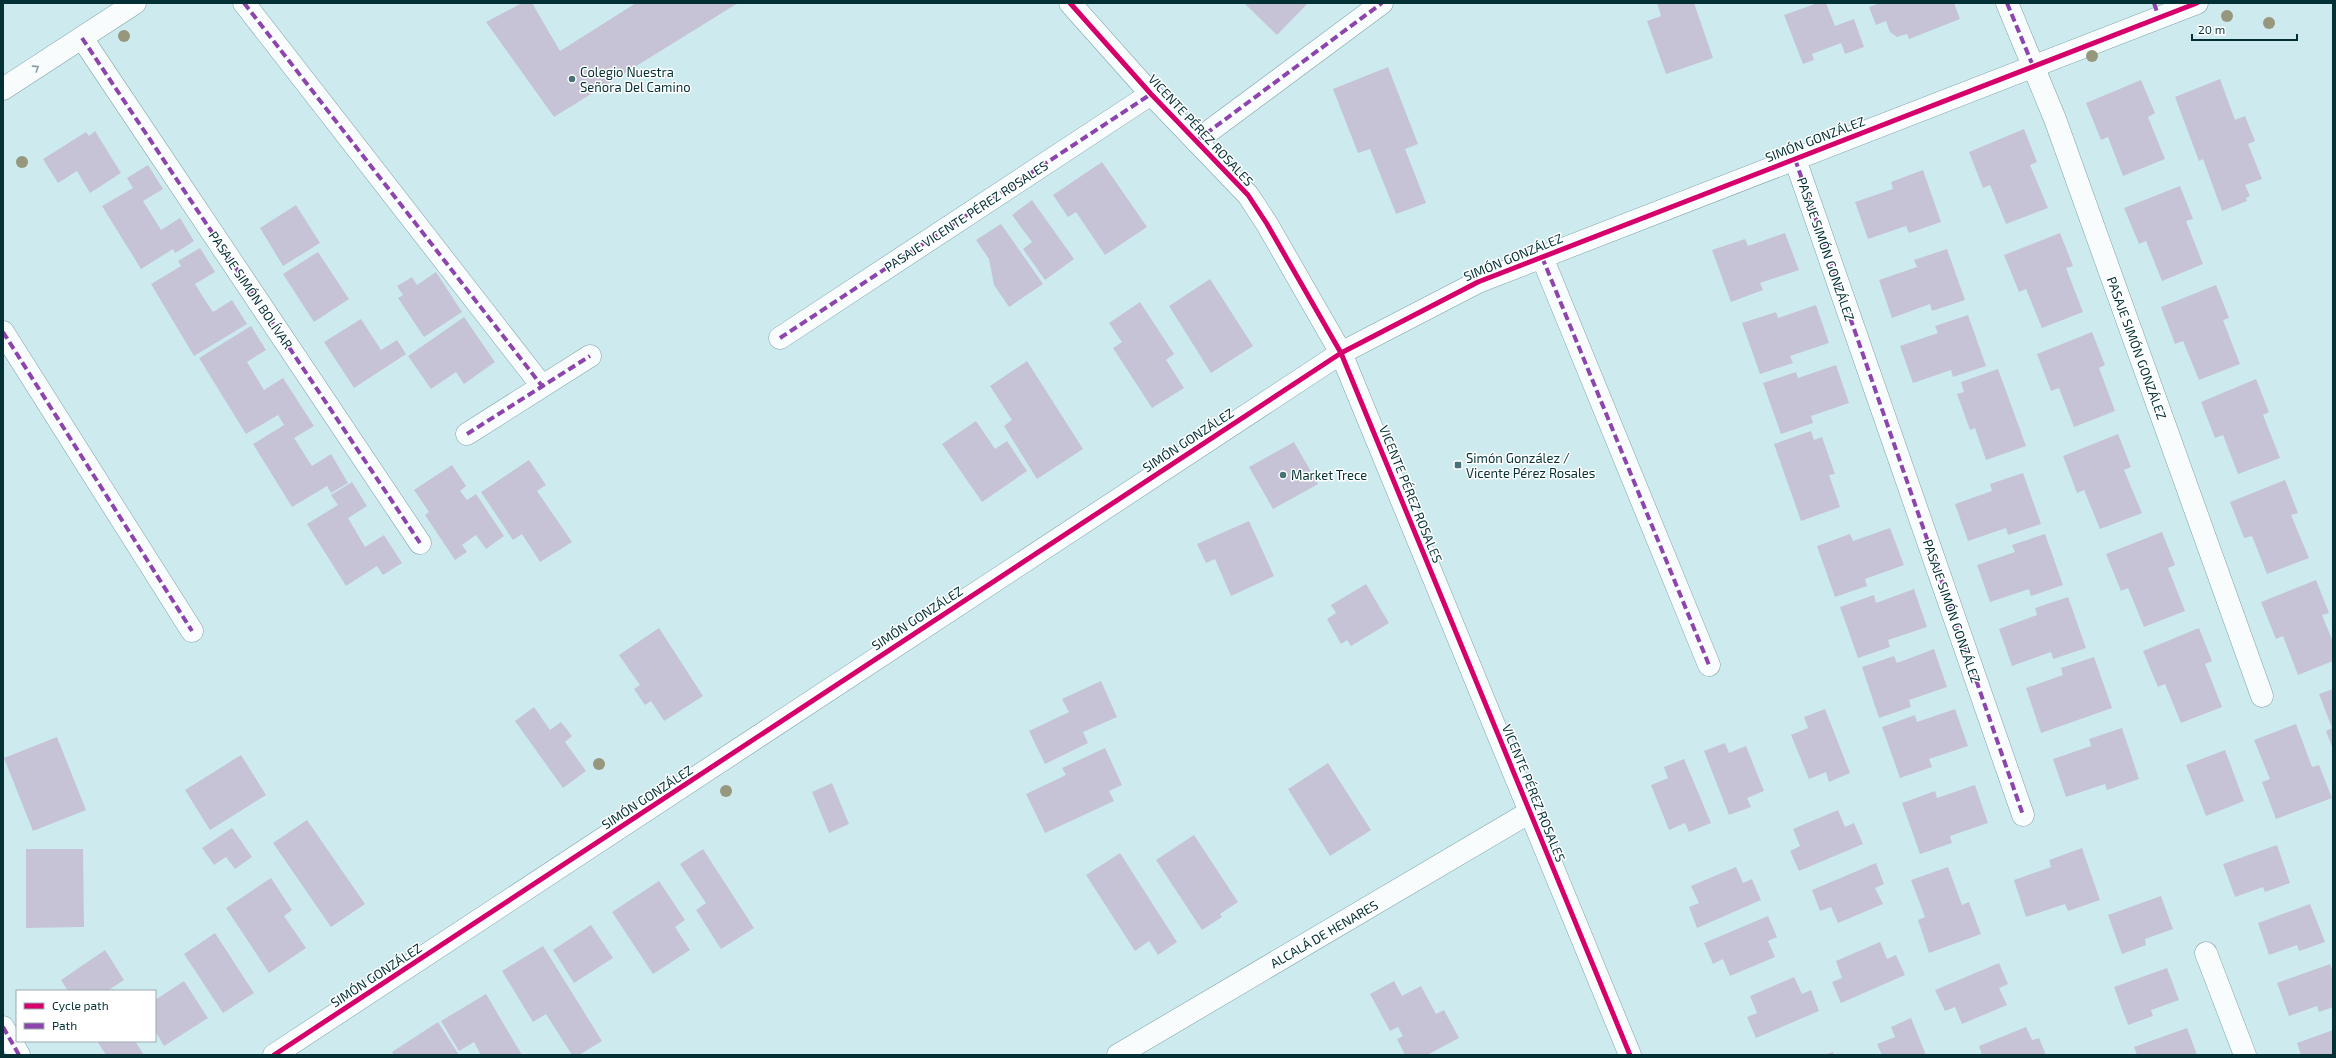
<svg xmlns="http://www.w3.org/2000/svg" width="2336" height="1058" viewBox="0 0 2336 1058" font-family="'Exo 2',sans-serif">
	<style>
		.building { fill: #c6c3d7 }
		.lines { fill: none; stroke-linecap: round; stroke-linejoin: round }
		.minor-casing { stroke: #7fa2a6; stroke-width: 23 }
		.tertiary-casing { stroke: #7fa2a6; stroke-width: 23 }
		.minor { stroke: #f8fcfd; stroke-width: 22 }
		.tertiary { stroke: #f8fcfd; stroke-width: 22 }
		.quiet { stroke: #8e44ad; stroke-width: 4; stroke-dasharray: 8 4; stroke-linecap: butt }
		.cycleway-casing { stroke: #fff; stroke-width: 8 }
		.cycleway { stroke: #d6006c; stroke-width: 5 }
		.tree { fill: #96977c }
		.oneway { stroke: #8aa0a3 }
		.poi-dot { fill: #4a7175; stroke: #fff; stroke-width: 1.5 }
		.labels { text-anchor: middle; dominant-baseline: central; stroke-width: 3; stroke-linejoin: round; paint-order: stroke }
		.poi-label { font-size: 13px; fill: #033034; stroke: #fff; text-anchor: start }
		.street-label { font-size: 13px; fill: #033034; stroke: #fff }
	</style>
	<rect width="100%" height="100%" fill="#cdebef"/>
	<path class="building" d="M522,3H532L560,51L636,3H738L554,117L486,22Z
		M1244,3H1308L1277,35Z
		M1657,3H1694L1713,58L1666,74L1647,21L1661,16Z
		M1818,3H1826L1835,26L1854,19L1864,47L1845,54L1841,43L1812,54L1814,60L1803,64L1784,15Z
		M1880,3H1954L1960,19L1909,39L1907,34L1897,37L1890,32L1886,21L1876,25L1869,7Z
		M1388,67L1418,144L1405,149L1426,203L1396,214L1370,149L1358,153L1333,89Z
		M2220,79L2235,120L2245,116L2255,141L2248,144L2262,179L2245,185L2250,196L2246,198L2247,201L2222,211L2203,159L2199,161L2175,97Z
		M2141,80L2155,113L2148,117L2165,159L2123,176L2108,137L2101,140L2086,103Z
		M2024,129L2037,162L2030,165L2048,208L2006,224L1990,185L1983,188L1969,152Z
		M95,131L121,173L90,193L77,171L58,183L43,159L86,132L89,136Z
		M1102,162L1147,227L1105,255L1076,212L1068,217L1053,195Z
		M148,165L163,189L143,201L161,230L180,218L194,241L175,253L173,249L141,269L102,206L133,188L127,178Z
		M1923,170L1941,222L1909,233L1906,226L1868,239L1855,202L1893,189L1891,182Z
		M2180,186L2193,219L2186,221L2203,264L2162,281L2146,241L2139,244L2124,208Z
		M1032,200L1074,259L1045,280L1023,249L1032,242L1012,215Z
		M296,205L320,243L283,266L260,228Z
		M1001,224L1043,284L1009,307L994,285L989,259L976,240Z
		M1785,233L1799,270L1760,283L1763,290L1731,302L1712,250L1745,239L1748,246Z
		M2060,233L2073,266L2066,268L2083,312L2042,328L2026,289L2019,292L2004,255Z
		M200,248L215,272L195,284L203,297L213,312L232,300L247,324L194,356L151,284L181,266L178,261Z
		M1947,249L1965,300L1932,311L1930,304L1892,318L1879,280L1917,267L1914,260Z
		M318,252L349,299L314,322L283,274Z
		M436,272L462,312L424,337L398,298L403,295L397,286L412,277L417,285Z
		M1210,279L1253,346L1211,373L1169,306Z
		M2216,285L2229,318L2223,320L2240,364L2199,380L2183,341L2175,344L2161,307Z
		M1140,302L1174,354L1166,360L1184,388L1152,408L1113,348L1122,342L1109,323Z
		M1816,305L1829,343L1790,356L1793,363L1760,374L1742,323L1776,312L1778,318Z
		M1968,315L1986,366L1953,377L1951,370L1913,383L1900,346L1938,333L1935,326Z
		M464,317L495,362L464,384L456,372L431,389L408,356Z
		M361,319L381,350L397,340L406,354L354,388L324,342Z
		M251,326L266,350L247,362L264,390L283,378L314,426L294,438L312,466L331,454L348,483L331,493L327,486L292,507L253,444L284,425L278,415L246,434L199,358Z
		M2092,332L2105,365L2099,368L2115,411L2074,427L2059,388L2051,391L2037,354Z
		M1027,361L1083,449L1037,479L1004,426L1012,420L990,386Z
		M1836,365L1849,403L1811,416L1813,423L1781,434L1763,383L1796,372L1798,378Z
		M1998,369L2026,446L1986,460L1975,428L1970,430L1957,394L1964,392L1961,382Z
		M2256,379L2269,412L2263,415L2280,458L2238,474L2223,435L2215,438L2201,402Z
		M976,421L995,449L1007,441L1027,471L982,502L942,444Z
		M1811,431L1814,440L1822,437L1835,474L1829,475L1840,507L1801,521L1774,444Z
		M2118,434L2131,467L2124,470L2142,513L2100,529L2084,490L2077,493L2063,456Z
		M1294,442L1318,484L1273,509L1249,467Z
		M529,460L546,485L537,491L572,542L540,562L522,534L513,540L481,492Z
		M452,465L466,486L460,491L467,500L476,494L504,536L486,549L476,535L462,545L467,552L455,560L425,515L429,512L414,490Z
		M2023,473L2041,524L2008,535L2006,528L1968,541L1955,504L1992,491L1990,484Z
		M2285,480L2298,513L2291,515L2309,558L2267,574L2252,536L2244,538L2230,502Z
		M352,482L367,506L348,518L365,547L384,535L402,563L383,575L377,566L346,586L307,524L338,505L331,495Z
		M1249,521L1274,576L1231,596L1215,559L1206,563L1197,544Z
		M1890,528L1904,565L1865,579L1867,586L1835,597L1817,546L1850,534L1853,541Z
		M2162,532L2175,565L2168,568L2185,611L2144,627L2128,588L2121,591L2106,554Z
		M2045,534L2063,585L2031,596L2029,589L1990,602L1977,565L2015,552L2012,545Z
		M2316,580L2329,613L2322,615L2333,642V661L2298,675L2283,636L2276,639L2261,602Z
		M1366,584L1389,623L1351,646L1347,640L1341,644L1327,619L1336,613L1331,605Z
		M1914,589L1927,627L1888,640L1890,647L1858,658L1840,607L1874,595L1876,603Z
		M2068,597L2086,648L2053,659L2051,652L2012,666L1999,629L2037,615L2035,608Z
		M659,628L703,696L664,721L651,701L645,705L634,689L640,685L619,655Z
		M2199,628L2212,661L2205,664L2222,707L2181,723L2165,684L2158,687L2143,651Z
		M1934,649L1947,687L1909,700L1911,707L1879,718L1862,667L1894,656L1897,663Z
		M2094,657L2112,708L2041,733L2026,688L2063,675L2061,668Z
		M1101,681L1117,717L1083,732L1088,743L1045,764L1029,731L1069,712L1062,699Z
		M2333,689V749L2326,731L2332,728L2319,694Z
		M534,707L550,730L561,722L572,736L565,742L586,771L563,788L515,721Z
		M1825,709L1850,773L1829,782L1826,772L1809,779L1791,735L1808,728L1804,717Z
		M1955,709L1968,746L1929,759L1932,767L1900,778L1882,727L1915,715L1917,722Z
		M2296,724L2312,767L2319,765L2332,798L2276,819L2262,782L2270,779L2254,740Z
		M2122,728L2139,779L2107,790L2105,784L2066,797L2053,759L2091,746L2089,739Z
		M57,737L86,810L33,831L4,758Z
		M1725,743L1729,753L1746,746L1764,791L1747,798L1751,807L1729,815L1704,751Z
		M1105,748L1122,785L1109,791L1114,801L1045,833L1026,794L1066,775L1062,768Z
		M2225,750L2244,801L2206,816L2186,765Z
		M241,755L266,795L210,830L185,790Z
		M1684,759L1711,823L1689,832L1685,823L1669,830L1651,785L1668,778L1664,767Z
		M1328,763L1371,830L1330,856L1288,789Z
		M832,783L849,824L829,833L812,792Z
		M1975,785L1988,823L1950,836L1952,843L1920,854L1902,803L1935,791L1937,798Z
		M1838,810L1845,827L1854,823L1863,844L1799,871L1790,851L1800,846L1793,829Z
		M307,820L365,904L331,927L273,843Z
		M232,828L252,857L235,869L226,857L214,865L202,848Z
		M1194,835L1238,902L1220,914L1222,917L1202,930L1156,860Z
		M2277,845L2290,883L2265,892L2263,887L2235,897L2223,864Z
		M2082,848L2100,900L2068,911L2065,904L2026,917L2014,880L2051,867L2049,860Z
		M26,849H83L84,927L26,928Z
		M703,849L754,928L721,949L696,910L706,903L680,864Z
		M1120,853L1177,942L1158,955L1149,941L1135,951L1086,875Z
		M1876,863L1884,884L1875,888L1883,904L1838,923L1831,907L1820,911L1812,890Z
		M1736,867L1743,883L1752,879L1761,900L1697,928L1689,907L1699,903L1691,886Z
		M1948,867L1962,905L1969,902L1981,934L1929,953L1918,920L1925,917L1911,880Z
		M271,878L292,910L284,916L306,948L269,973L226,908Z
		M659,881L685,920L675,927L690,950L653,974L612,912Z
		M2161,896L2173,929L2145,939L2146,945L2122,954L2108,915Z
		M2310,904L2325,942L2299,951L2297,945L2269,955L2258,923Z
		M1768,916L1777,937L1768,941L1775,957L1730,976L1723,959L1713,964L1704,943Z
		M591,925L613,958L574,983L553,950Z
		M215,933L254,993L223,1013L184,954Z
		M1880,942L1887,959L1896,955L1905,975L1841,1003L1832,982L1842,978L1836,961Z
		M543,946L602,1041L579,1055H572L546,1014L533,1022L502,971Z
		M105,950L124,980L107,991H68L61,980Z
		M1999,963L2008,984L1999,988L2007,1005L1962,1024L1955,1007L1945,1011L1935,990Z
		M2330,964L2333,972V1007L2319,1012L2317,1006L2289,1016L2277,983Z
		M2167,968L2179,1000L2151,1010L2153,1016L2128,1025L2114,987Z
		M1794,977L1802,994L1811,990L1819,1011L1756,1038L1747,1017L1757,1013L1750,996Z
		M184,981L208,1018L164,1046L155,1031V1000Z
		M1394,981L1402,996L1421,986L1436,1014L1444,1010L1459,1038L1427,1055H1405L1397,1039L1403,1036L1398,1027L1390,1031L1370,994Z
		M486,994L522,1055H481L474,1042L459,1051L441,1021Z
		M1911,1018L1926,1055H1882L1877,1044L1895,1037L1891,1027Z
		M438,1022L459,1055H394L392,1052Z
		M2026,1027L2032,1040L2039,1038L2046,1055H1982L1979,1046Z
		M2187,1028L2197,1055H2137L2134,1047Z
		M2333,1030V1055H2301L2297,1043Z
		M97,1041H135L144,1055H106Z
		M1833,1052L1834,1055H1824Z"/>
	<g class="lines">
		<defs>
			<path id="minor" d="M244,3L542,386
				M2007,3L2055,119L2262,696
				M82,38L420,543
				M1196,141L1382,3
				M1795,159L2023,815
				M1542,257L1709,665
				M3,332L192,631
				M780,338L1151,94
				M467,434L590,356
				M2206,953L2245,1055
				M3,1027L19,1055
				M274,1055L1341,353L1478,282L2197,3
				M1118,1055L1530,812"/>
			<path id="tertiary" d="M1070,3L1151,94L1248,195L1267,224L1341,353L1630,1055
				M3,89L135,3"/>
		</defs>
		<use href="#minor" class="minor-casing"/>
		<use href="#tertiary" class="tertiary-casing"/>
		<use href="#minor" class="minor"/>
		<use href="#tertiary" class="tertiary"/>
		<path class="quiet" d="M244,3L542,386
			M2007,3L2033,66
			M2154,3L2159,18
			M82,38L420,543
			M1196,141L1382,3
			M1795,159L2023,815
			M1542,257L1709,665
			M3,332L192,631
			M780,338L1151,94
			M467,434L590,356
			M3,1027L19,1055"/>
		<defs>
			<path id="cycleway" d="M1070,3L1151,94L1248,195L1267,224L1341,353L1630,1055
				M274,1055L1341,353L1478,282L2197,3"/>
		</defs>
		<use href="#cycleway" class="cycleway-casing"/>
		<use href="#cycleway" class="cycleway"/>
	</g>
	<g class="tree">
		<circle cx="2227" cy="16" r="6"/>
		<circle cx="2269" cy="23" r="6"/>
		<circle cx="124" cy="36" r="6"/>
		<circle cx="2092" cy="56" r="6"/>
		<circle cx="22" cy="162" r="6"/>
		<circle cx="599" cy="764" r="6"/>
		<circle cx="726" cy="791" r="6"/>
	</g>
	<defs><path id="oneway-chevron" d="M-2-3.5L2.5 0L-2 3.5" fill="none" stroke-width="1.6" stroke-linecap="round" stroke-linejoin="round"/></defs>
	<use class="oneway" href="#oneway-chevron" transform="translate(36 68) rotate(-33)"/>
	<g class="poi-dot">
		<circle cx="572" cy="79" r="4"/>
		<rect x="1454" y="461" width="8" height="8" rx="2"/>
		<circle cx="1283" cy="475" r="4"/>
	</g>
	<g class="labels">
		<g class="poi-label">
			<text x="580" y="72">Colegio Nuestra<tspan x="580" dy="15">Señora Del Camino</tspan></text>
			<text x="1466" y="458">Simón González /<tspan x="1466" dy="15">Vicente Pérez Rosales</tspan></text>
			<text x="1291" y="475">Market Trece</text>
		</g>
		<g class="street-label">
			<text transform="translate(1201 130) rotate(47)">VICENTE PÉREZ ROSALES</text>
			<text transform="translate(1815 139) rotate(-21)">SIMÓN GONZÁLEZ</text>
			<text transform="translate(966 216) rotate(-33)">PASAJE VICENTE PÉREZ ROSALES</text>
			<text transform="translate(1826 249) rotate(71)">PASAJE SIMÓN GONZÁLEZ</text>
			<text transform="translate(1513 257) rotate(-22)">SIMÓN GONZÁLEZ</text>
			<text transform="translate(251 290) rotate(56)">PASAJE SIMÓN BOLÍVAR</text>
			<text transform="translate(2137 348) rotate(70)">PASAJE SIMÓN GONZÁLEZ</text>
			<text transform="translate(1188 440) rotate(-33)">SIMÓN GONZÁLEZ</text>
			<text transform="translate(1411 494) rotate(68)">VICENTE PÉREZ ROSALES</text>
			<text transform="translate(1952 611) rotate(71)">PASAJE SIMÓN GONZÁLEZ</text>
			<text transform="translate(917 618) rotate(-33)">SIMÓN GONZÁLEZ</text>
			<text transform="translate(1534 793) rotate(68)">VICENTE PÉREZ ROSALES</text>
			<text transform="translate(647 797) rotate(-33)">SIMÓN GONZÁLEZ</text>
			<text transform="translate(1324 934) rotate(-30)">ALCALÁ DE HENARES</text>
			<text transform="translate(376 975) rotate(-33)">SIMÓN GONZÁLEZ</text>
		</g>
	</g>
	<rect width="2336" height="1058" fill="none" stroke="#033034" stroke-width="8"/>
	<rect x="16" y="990" width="140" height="52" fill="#ffffff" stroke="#9aacae"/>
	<rect x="24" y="1003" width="20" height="6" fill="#d6006c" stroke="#9aacae"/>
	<text x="52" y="1010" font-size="12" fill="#033034">Cycle path</text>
	<rect x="24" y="1023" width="20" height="6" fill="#8e44ad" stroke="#9aacae"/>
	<text x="52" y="1030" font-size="12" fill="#033034">Path</text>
	<path d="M2192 34v6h105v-6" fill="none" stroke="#033034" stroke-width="2"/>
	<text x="2198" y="34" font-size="12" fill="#033034" stroke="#ffffff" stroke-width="3" paint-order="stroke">20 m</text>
</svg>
